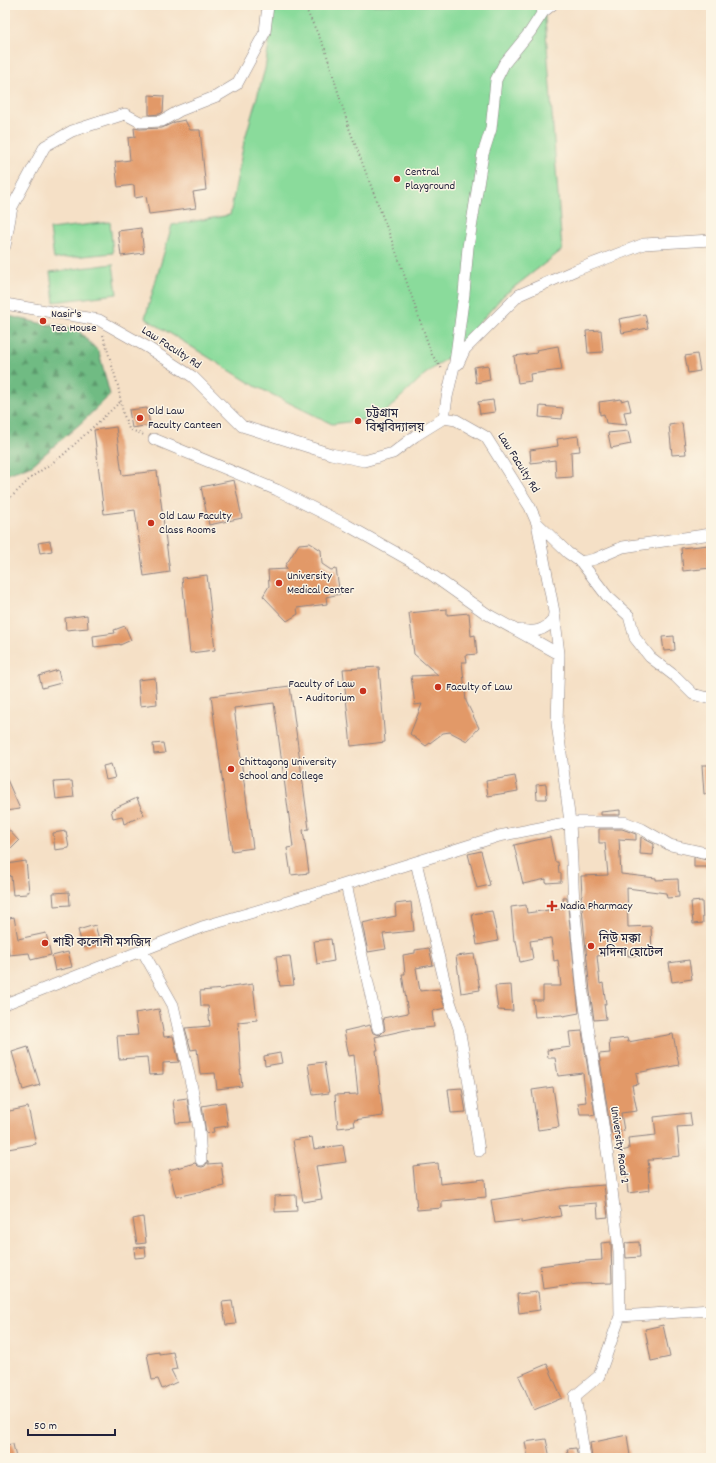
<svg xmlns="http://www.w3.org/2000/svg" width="716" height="1463" viewBox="0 0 716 1463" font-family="Dekko,'Noto Sans Bengali',sans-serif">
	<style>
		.grass { fill: #8adb9b; stroke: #567e6b }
		.forest { fill: url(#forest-firs); stroke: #486e5f }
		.building { fill: #e29968 }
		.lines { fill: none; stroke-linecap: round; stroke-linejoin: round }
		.minor-casing { stroke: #8c8180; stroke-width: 12 }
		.path { stroke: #8c8180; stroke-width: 2; stroke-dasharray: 1 3; stroke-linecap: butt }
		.minor { stroke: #fff; stroke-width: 11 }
		.poi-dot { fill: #c8321e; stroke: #fcf5e5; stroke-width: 1.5 }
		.labels { text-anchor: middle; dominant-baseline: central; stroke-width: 3; stroke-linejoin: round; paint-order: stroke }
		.poi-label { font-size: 12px; fill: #22223b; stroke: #fcf5e5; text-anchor: start }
		.street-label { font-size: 12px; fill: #22223b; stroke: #fcf5e5 }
	</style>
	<defs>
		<pattern id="forest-firs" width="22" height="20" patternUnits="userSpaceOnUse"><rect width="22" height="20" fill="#6fbb83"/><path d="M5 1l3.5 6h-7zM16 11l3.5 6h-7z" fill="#5b986c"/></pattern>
	</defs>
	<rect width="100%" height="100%" fill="#fcf5e5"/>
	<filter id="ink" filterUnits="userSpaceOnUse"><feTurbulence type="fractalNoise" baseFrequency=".025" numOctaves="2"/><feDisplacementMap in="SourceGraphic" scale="8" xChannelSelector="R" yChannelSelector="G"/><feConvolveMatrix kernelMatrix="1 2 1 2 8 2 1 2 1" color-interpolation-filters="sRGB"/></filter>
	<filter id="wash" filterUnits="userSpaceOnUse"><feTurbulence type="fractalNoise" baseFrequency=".012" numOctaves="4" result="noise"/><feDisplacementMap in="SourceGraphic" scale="16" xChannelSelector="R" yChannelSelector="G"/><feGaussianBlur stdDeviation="0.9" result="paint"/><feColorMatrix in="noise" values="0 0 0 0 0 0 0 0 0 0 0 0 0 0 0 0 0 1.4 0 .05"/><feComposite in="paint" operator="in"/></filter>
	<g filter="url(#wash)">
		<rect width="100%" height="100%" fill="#f5e0c6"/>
		<path class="grass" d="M275,5H544L562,250L504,295L451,355L424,375L379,418L332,424L255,386L145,318L172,225L230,215L244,142L265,69Z
			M110,222L113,253L54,259L50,229Z
			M113,264L117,294L54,302L50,272Z"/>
		<path class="forest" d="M5,315L39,323L77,329L99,352L110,395L81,423L32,465L5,475Z"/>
		<g id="blocks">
			<path class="building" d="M149,95L164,96L163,112L160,114L149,115Z
				M185,120L190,130H200L206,190L193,192L196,208L149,214L146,196L135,198L134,185L118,187L115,162L130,160L128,138L135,137L134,128L140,129L162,128L175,122Z
				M141,228L144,253L121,256L118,231Z
				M645,314L648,328L622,333L619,319Z
				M601,330L603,352L588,353L586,331Z
				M558,346L562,370L530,374L531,381L518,383L514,356L537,353L536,350Z
				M697,354L700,371L688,373L685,356Z
				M488,365L490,380L476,383L474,367Z
				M621,399V401L628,399L631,411L624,412L627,425L606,423L604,414L600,415L599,402Z
				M493,400L495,412L480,414L478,402Z
				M540,406L563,408L562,419L539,417Z
				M147,408L150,425L132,428L129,410Z
				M682,423L686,454L672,455L669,425Z
				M116,427L122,475L157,471L170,572L144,576L135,510L104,514L94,430Z
				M628,431L631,444L611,448L608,433Z
				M578,436L580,451L571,452L572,477L556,478L555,460L531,463L530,450L558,446L557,439Z
				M234,480L242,518L209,525L201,487Z
				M50,541L52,551L40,553L38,543Z
				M310,543L321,550L322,564L331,570L336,569L340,594L326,597L327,604L297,608L298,614L287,621L263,596L269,586L268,570L288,569L285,566L299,544Z
				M709,545L711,568L683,571L681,548Z
				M207,575L215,650L190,653L182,578Z
				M447,609V615L469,613L471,636L475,635L477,654L466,655L467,662H462L466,701L479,728L467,741L450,732L443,733L426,746L410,734L422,704L415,705L411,676L438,675L414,654L409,613Z
				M87,615L88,628L66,630L65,618Z
				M125,626L131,640L120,645V644L94,647L93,636L115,633L114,630Z
				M674,636L675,650L664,651L662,637Z
				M379,667L385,742L351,746L343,669Z
				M58,670L61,683L42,688L39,676Z
				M155,678L157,704L140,706L138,680Z
				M290,686L309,829L303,830L309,873L291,875L287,848L293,847L274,703L234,708L253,848L232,851L211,696Z
				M163,743L165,753L154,754L153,744Z
				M111,764L115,778L106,780L103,766Z
				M702,765H711V793L704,794Z
				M5,775L20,809L5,811Z
				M515,776L518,791L488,796L486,781Z
				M72,781L74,797L56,799L54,782Z
				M546,784L547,799H537L536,785Z
				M137,798L144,815L124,824L122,816L113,818L111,810Z
				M620,810V815H601V812Z
				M5,826L19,841L10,850L5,844Z
				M599,829H622L636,834V840L619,839L621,874L656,878V880L678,879L679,897L667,898L666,893L627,888L628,927L651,926L652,955L628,956V949L602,950L603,955L597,956L600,984L603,983L606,1004H604L606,1019L594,1020L590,992L581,897L582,896L581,876L608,875L605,843H599Z
				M66,831L69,848L55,850L53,833Z
				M550,837L555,862H558L559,873H561V882L546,883V879L523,884L514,845Z
				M641,837L654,844L653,855L640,854Z
				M481,851L490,885L477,888L468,854Z
				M694,857L711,861V867H694Z
				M26,861L29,892H26L27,894L13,895L11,876L10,877L7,864Z
				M69,892L70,905L54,906L53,893Z
				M563,898H567L579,1013L563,1016L562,1015L535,1017L533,1000H543V986H561L558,960L554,961L551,938L530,941L533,959L520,962L516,941H514L511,907L526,905L527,913L564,908Z
				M702,901L703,923L693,924L691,902Z
				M411,902L414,931L383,934L386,949L368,952L362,923L396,916L395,904Z
				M492,911L498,941L477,945L472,914Z
				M14,917L18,939L46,933L51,955L31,960L29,953L9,955L5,919Z
				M95,925L100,943L83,948L78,930Z
				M331,939L334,961L317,964L314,941Z
				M429,948L433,965L416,968L420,991L439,989L445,1008L432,1011L434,1027L406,1030L375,1037L378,1050H376L383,1116L354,1120L355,1126L338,1128L335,1095L358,1094L354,1055L349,1056L344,1031L370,1025L373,1033L380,1035L385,1030L383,1018L408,1013L402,974H405L403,955L415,953V950Z
				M68,952L72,967L55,971L52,956Z
				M474,954L480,990L461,993L456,956Z
				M290,956L294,985L280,986L276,957Z
				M689,960L692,979L672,982L669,963Z
				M253,984L257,1020L238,1022L241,1070H240L242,1086L217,1089L215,1073L200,1074L197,1049L191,1050L185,1028L210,1026L208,1006H201L200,991L224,989V988Z
				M511,985L513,1011L498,1010L495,986Z
				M159,1009L164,1037L173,1036L179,1062L163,1063V1074L149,1075L147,1057L119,1059L117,1036L138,1035L135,1013Z
				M582,1031L595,1115L590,1116V1114H580L578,1103L586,1102L583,1073L558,1076L555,1058H548L547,1050L571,1047L569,1032Z
				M673,1034L679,1065L636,1073L638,1084L632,1085L637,1111L621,1113L624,1131L611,1133L599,1054L610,1053L609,1040L627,1038L628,1042Z
				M28,1047L40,1085L23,1090L12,1052Z
				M280,1053L282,1063L265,1066L264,1056Z
				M324,1062L329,1093L313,1095L308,1064Z
				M553,1087L559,1127L538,1130L532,1090Z
				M462,1088L466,1112L451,1113L448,1089Z
				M187,1098L191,1122L176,1123L173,1100Z
				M225,1102L228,1126L213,1128L214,1132L206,1133L202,1106Z
				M28,1107L36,1144L8,1149L5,1133V1112Z
				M690,1113L692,1126L677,1127L680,1156L652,1159L653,1160H648L649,1168H648L650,1190L628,1193L625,1163H623L622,1151L629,1149L628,1138L656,1135L654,1117Z
				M312,1137L314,1149L343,1145L346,1162L316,1166L322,1199L303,1202L293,1140Z
				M208,1161V1164L221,1163L224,1186L176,1197L169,1170L195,1163L198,1166L202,1167L205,1166Z
				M438,1163L440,1184L485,1179L486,1197L442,1201V1208L417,1210L413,1166Z
				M604,1185L608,1217L598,1218L597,1203L559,1206L561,1216L521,1223V1220L495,1223L491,1200L567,1188Z
				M296,1195L297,1211L275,1212V1196Z
				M143,1217L146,1243L137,1244L133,1219Z
				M611,1242L612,1283L577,1284L543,1289L540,1266L570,1262L602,1260L601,1243Z
				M639,1242L640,1257L626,1258L625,1243Z
				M145,1247L146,1257L135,1258L134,1248Z
				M538,1292L540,1310L519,1313L517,1294Z
				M232,1301L236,1324L226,1325L222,1302Z
				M663,1325L670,1357L651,1361L645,1329Z
				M159,1352V1354L173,1352L177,1369L171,1370L177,1382L162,1389L158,1379L152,1380L147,1354Z
				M547,1364L562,1398L534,1410L519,1376Z
				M627,1435L630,1456L615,1458H592L590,1443Z
				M546,1439L550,1458H528L525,1442Z
				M13,1444L16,1458H5V1445Z
				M576,1448L578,1458H569L567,1449Z"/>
		</g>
	</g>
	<g filter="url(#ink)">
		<use href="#blocks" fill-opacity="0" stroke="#8c8180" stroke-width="1"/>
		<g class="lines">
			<defs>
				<path id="minor" d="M5,246L12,207L45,146L72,131L125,114L140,122L162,121L179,111L217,96L237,84L265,32L268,5
					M5,304L99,320L147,347L193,377L242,426L331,454L364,461L393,453L415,436L444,418L456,420L486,437L530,507L537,523L554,612L559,654L557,723L570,822L574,904L583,993L609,1164L619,1251L620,1316L599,1376L575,1396L585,1458
					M458,364L465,349L519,295L576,270L644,244L711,240
					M444,418L447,397L455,362L464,294L468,247L483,154L491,129L496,80L504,64L530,32L543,12L552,5
					M154,439L277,490L345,524L418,565L487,614L559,654
					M537,523L568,553L581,562L595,559L623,547L711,534
					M581,562L607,596L629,616L635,638L650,657L676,677L693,694L707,698L711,696
					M520,630C534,633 544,631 553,620L554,613
					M416,862L448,996L459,1028L470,1090L479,1151
					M346,884L378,1028
					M142,950L173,1005L192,1088L199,1129L201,1160
					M5,1004L202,927L304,897L499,836L570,822H624L642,829L670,845L711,854
					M620,1316L711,1310"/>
			</defs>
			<use href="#minor" class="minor-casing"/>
			<path class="path" d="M304,5L325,49L349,128L398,257L432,355L442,369
				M103,335L118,386L123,413L129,429L144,435
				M5,503L33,476L62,456L121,401"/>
			<use href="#minor" class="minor"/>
		</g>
	</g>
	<g class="poi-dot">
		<circle cx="397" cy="179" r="4"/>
		<circle cx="43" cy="321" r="4"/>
		<circle cx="140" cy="418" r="4"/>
		<circle cx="358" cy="421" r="4"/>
		<circle cx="151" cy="523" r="4"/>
		<circle cx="279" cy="583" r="4"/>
		<circle cx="438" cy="687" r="4"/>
		<circle cx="363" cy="691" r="4"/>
		<circle cx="231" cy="769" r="4"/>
		<path d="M550 900h4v4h4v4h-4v4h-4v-4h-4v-4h4z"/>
		<circle cx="45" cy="943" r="4"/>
		<circle cx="591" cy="946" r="4"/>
	</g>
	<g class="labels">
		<g class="poi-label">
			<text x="405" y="172">Central<tspan x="405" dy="14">Playground</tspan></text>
			<text x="51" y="314">Nasir's<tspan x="51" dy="14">Tea House</tspan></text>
			<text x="148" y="411">Old Law<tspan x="148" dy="14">Faculty Canteen</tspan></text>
			<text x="366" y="414">চট্টগ্রাম<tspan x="366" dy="14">বিশ্ববিদ্যালয়</tspan></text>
			<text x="159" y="516">Old Law Faculty<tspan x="159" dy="14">Class Rooms</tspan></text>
			<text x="287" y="576">University<tspan x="287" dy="14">Medical Center</tspan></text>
			<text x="355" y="684" text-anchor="end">Faculty of Law<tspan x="355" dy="14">- Auditorium</tspan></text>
			<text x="446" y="687">Faculty of Law</text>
			<text x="239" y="762">Chittagong University<tspan x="239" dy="14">School and College</tspan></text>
			<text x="560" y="906">Nadia Pharmacy</text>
			<text x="599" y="939">নিউ মক্কা<tspan x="599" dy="14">মদিনা হোটেল</tspan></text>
			<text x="53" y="943">শাহী কলোনী মসজিদ</text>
		</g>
		<g class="street-label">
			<text transform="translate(171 348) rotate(33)">Law Faculty Rd</text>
			<text transform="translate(518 463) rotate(58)">Law Faculty Rd</text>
			<text transform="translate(619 1145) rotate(82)">University Road 2</text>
		</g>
	</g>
	<rect width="716" height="1463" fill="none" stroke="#fcf5e5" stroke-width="20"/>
	<path d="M28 1429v6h87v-6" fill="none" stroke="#22223b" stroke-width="2"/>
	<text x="34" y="1429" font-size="12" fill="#22223b" stroke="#fcf5e5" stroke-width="3" paint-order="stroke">50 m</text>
</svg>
